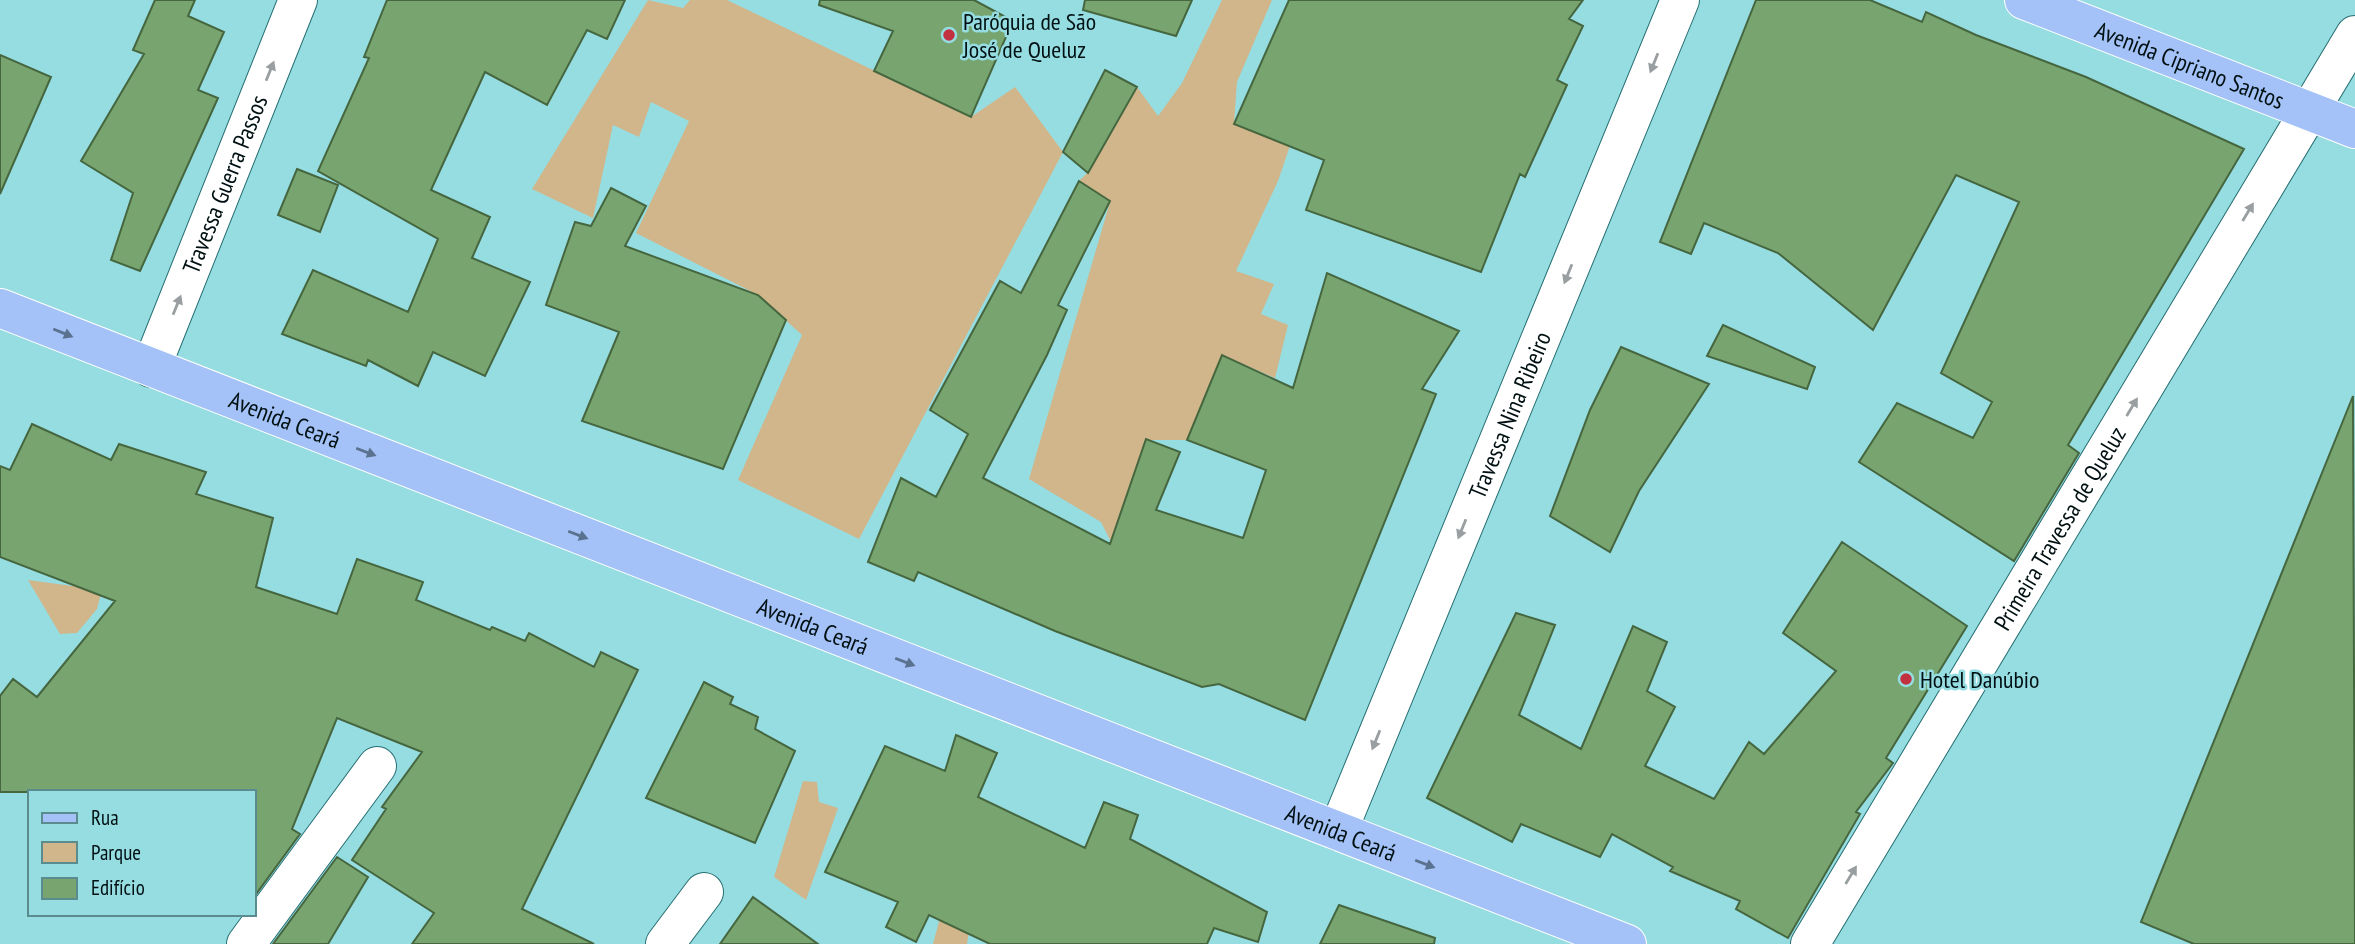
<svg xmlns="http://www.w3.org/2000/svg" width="2355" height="944" viewBox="0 0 2355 944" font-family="'PT Sans Narrow',sans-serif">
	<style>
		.green { fill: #d0b68a }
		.building { fill: #78a56f; stroke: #45663f; stroke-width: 2 }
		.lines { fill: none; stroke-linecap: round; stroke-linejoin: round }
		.street-casing { stroke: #256e72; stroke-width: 40 }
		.secondary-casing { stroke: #256e72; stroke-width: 40 }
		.primary-casing { stroke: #fff; stroke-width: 40 }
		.street { stroke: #fff; stroke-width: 38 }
		.secondary { stroke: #fff; stroke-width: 38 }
		.primary { stroke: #a4c2f7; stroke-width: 38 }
		.oneway { fill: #999fa0 }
		.oneway2 { fill: #5a7290 }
		.poi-dot { fill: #c2313f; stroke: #96dde2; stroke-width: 2.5 }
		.labels { text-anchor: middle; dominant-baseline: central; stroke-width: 5; stroke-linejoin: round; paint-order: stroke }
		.poi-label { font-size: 24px; fill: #001012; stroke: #96dde2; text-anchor: start }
		.street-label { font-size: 24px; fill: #001012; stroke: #96dde2 }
	</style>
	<rect width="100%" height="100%" fill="#96dde2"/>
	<path class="green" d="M648,0L683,8L690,0H727L971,117L1015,87L1063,152L859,539L738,480L802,335L758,295L636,233L689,121L651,102L639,137L613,125L593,218L532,189Z
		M1222,0H1272L1237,82L1234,123L1270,138L1295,131L1278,181L1236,271L1274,284L1261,314L1288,325L1275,378L1222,355L1187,440H1146L1111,542L1101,522L1029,479L1110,202L1079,181L1088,172L1137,87L1158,116L1182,83Z
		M28,580L102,590L97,609L77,633L60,634Z
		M803,781L817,782L819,802L838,808L806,900L774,877Z
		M945,899L972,911L967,944H933Z"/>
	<path class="building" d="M155,0H195L188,16L224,32L198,90L218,98L140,271L111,260L133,193L81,161L144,54L133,50Z
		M387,0H625L607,39L587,30L547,105L485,72L431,190L490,217L472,258L530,282L485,376L433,352L418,386L368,360L366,366L282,334L313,270L408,312L438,239L318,171L369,58L364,57Z
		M820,0H974L1013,21L971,117L874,71L893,31L819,5Z
		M1085,0H1192L1176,36L1083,10Z
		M1289,0H1583L1569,19L1583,26L1557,80L1567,85L1525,177L1520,174L1481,272L1306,210L1324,160L1234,124Z
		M1756,0H1870L1922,22L1926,12L1976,35L2086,77L2244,149L2068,445L2079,453L2014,561L1859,462L1897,403L1973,438L1992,402L1941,373L2019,202L1956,175L1873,330L1778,253L1704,223L1691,254L1660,242Z
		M0,55L51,77L0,194Z
		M1105,70L1137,87L1088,173L1063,152Z
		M297,169L338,185L320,232L278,215Z
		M1079,181L1110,201L1058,305L1067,310L1047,355L983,478L1110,544L1146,439L1180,452L1156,510L1243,538L1266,470L1187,440L1222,355L1293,388L1327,273L1459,331L1422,389L1436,394L1305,720L1219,684L1202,687L1055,631L918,572L914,581L868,562L901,478L936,497L968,434L930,410L1000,281L1021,293Z
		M611,188L646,206L625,246L758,295L786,320L723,469L582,421L619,332L546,305L575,222L591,226Z
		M1723,325L1815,367L1807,389L1707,356Z
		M1621,347L1709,384L1639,491L1610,552L1550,516L1590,410Z
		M2353,396L2355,944H2194L2141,922Z
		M32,424L111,460L119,444L206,472L196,494L273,518L256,587L337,614L357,559L423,582L416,600L490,630L492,627L525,641L529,633L594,667L601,652L638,670L522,909L594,944H412L434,913L352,860L386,809L382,807L422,752L337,718L292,829L300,834L254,897V792H0V696L13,679L37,697L115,601L0,557V466L10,470Z
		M1842,542L1967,626L1886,758L1893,763L1856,812L1860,814L1788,938L1736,909L1740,901L1670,871L1673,867L1612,834L1600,857L1521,824L1512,842L1427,798L1516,613L1555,625L1519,715L1581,749L1633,626L1667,642L1647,691L1675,707L1645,766L1714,799L1749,742L1764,754L1836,671L1783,633Z
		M704,682L733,697L730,704L758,717L755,729L795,751L755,843L646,798Z
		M956,735L997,753L978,797L1085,848L1104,802L1138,815L1130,839L1267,912L1258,942L1214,928L1207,944H990L929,915L916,942L886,927L898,902L825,872L885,746L945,771Z
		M337,857L368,877L328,944H273Z
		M753,897L818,944H720Z
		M1339,905L1435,938L1434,944H1320Z"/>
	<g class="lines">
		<defs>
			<g id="street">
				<path id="s1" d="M1338,831L1680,0"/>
				<path d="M246,944L377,766"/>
				<path d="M665,944L704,892"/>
				<path id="s2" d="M1810,944L2355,35"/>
			</g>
			<g id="secondary">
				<path id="s3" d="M151,368L298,0"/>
			</g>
			<g id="primary">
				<path id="s4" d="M2024,0L2355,129"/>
				<path id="s5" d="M0,308L1627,944"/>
			</g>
		</defs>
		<use href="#street" class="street-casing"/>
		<use href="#secondary" class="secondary-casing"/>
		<use href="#primary" class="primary-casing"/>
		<use href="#street" class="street"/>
		<use href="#secondary" class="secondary"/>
		<use href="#primary" class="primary"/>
	</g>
	<defs><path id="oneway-solid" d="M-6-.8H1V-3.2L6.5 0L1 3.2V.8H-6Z" transform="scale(1.75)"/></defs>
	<g class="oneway">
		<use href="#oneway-solid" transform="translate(1654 63) rotate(112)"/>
		<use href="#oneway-solid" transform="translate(270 71) rotate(-68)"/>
		<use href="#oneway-solid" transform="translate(2248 212) rotate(-59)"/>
		<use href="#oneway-solid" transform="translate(1568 274) rotate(112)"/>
		<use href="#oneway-solid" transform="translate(177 305) rotate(-68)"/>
		<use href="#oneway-solid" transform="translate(2132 407) rotate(-59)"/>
		<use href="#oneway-solid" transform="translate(1462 529) rotate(112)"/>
		<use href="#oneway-solid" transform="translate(1376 740) rotate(112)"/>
		<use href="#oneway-solid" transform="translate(1851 875) rotate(-59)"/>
	</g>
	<g class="oneway2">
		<use href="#oneway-solid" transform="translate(63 333) rotate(22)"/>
		<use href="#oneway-solid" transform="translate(366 452) rotate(21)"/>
		<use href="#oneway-solid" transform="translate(578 535) rotate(21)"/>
		<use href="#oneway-solid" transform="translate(905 662) rotate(21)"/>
		<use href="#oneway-solid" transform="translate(1425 864) rotate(21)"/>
	</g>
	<g class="poi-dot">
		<circle cx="949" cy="35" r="7"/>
		<circle cx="1906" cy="679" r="7"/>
	</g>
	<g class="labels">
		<g class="poi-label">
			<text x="963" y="21">Paróquia de São<tspan x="963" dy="28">José de Queluz</tspan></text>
			<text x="1920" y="679">Hotel Danúbio</text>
		</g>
		<g class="street-label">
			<text stroke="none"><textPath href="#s4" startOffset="178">Avenida Cipriano Santos</textPath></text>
			<text stroke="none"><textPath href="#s3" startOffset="198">Travessa Guerra Passos</textPath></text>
			<text stroke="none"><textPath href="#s1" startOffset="450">Travessa Nina Ribeiro</textPath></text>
			<text stroke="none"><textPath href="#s5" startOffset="306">Avenida Ceará</textPath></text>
			<text stroke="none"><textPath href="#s2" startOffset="485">Primeira Travessa de Queluz</textPath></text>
			<text stroke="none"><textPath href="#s5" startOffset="873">Avenida Ceará</textPath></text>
			<text stroke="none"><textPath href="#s5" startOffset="1440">Avenida Ceará</textPath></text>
		</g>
	</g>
	<rect x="28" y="790" width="228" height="126" fill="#96dde2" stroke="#5a8b8f" stroke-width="2"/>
	<rect x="42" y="813" width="35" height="10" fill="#a4c2f7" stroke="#5a8b8f" stroke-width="2"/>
	<text x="91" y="825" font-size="21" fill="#001012">Rua</text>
	<rect x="42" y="842" width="35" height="21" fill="#d0b68a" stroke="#5a8b8f" stroke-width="2"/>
	<text x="91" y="860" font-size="21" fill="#001012">Parque</text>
	<rect x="42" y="878" width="35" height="21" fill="#78a56f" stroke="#5a8b8f" stroke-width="2"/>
	<text x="91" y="895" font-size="21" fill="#001012">Edifício</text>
</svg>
